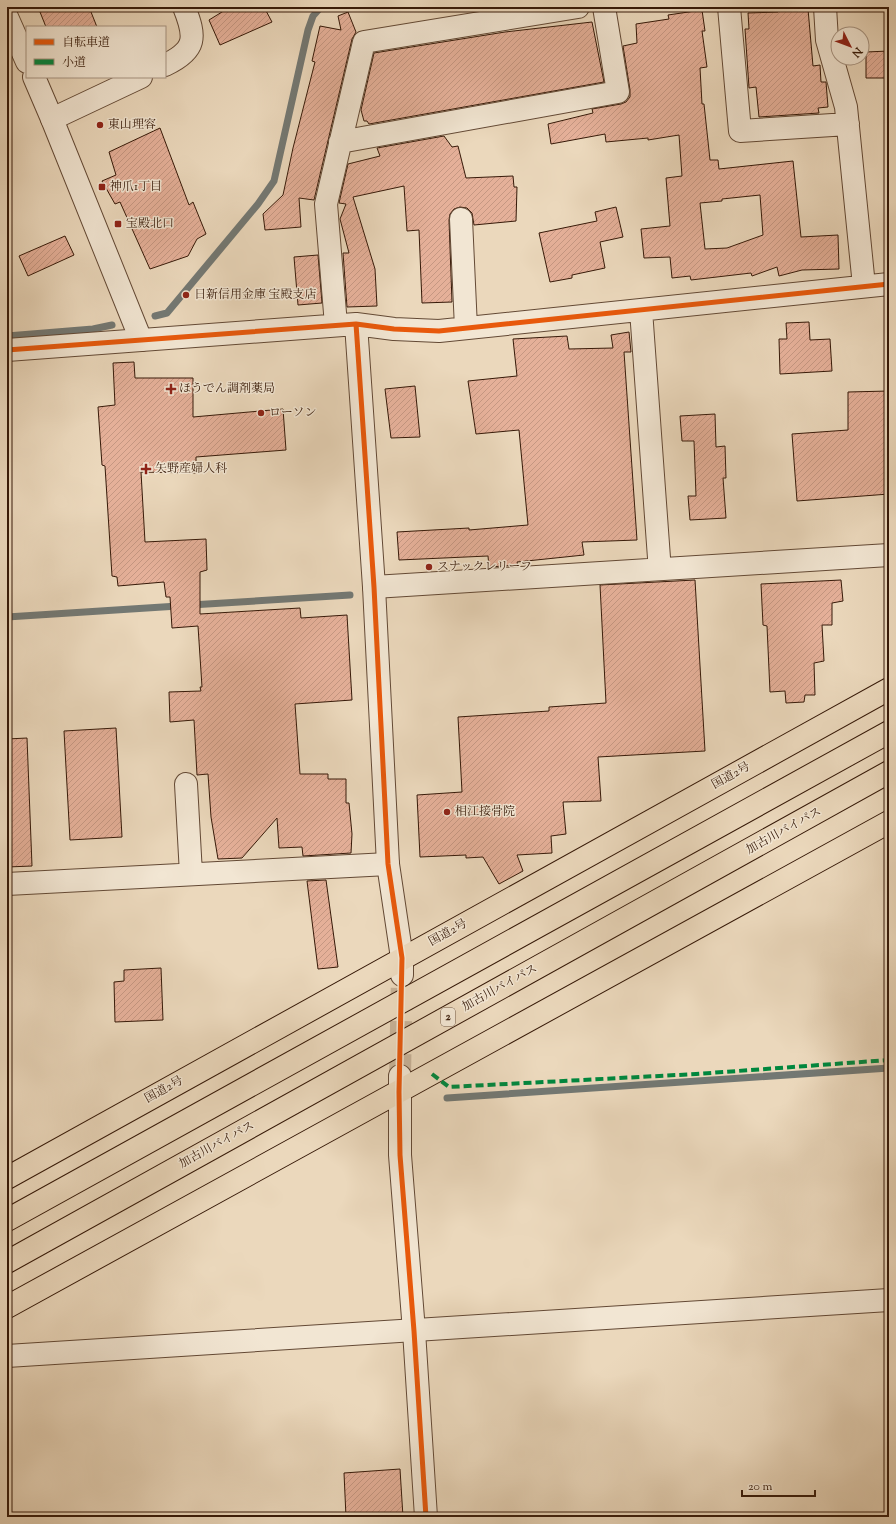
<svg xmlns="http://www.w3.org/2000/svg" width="896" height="1524" viewBox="0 0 896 1524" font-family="'Sorts Mill Goudy','Noto Serif JP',serif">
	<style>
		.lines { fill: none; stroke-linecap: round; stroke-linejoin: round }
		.stream { stroke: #737873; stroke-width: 7 }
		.building { fill: url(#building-hatch); stroke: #361908; fill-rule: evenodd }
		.tertiary-tunnel { stroke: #c7b298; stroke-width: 22; stroke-dasharray: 22 11; stroke-linecap: butt }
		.minor-casing { stroke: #634935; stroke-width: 24 }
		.tertiary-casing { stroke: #634935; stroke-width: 24 }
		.trunk-casing { stroke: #361908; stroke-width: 24 }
		.motorway-casing { stroke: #361908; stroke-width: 24 }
		.minor { stroke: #f2e6d3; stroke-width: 22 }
		.tertiary { stroke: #f2e6d3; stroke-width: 22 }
		.trunk { stroke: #ebd8bc; stroke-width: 22 }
		.motorway { stroke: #ebd8bc; stroke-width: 22 }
		.quiet { stroke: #00873e; stroke-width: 4; stroke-dasharray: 8 4; stroke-linecap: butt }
		.cycleway-casing { stroke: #f2e6d3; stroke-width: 8 }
		.cycleway { stroke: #e8590c; stroke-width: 5 }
		.poi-dot { fill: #8f2418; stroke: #f2e6d3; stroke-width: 1.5 }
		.labels { text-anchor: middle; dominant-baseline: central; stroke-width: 3; stroke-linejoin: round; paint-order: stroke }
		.shield { fill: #f2e6d3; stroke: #6e5645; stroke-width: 1 }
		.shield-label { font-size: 11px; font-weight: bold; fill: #361908 }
		.poi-label { font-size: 12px; fill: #361908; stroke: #f2e6d3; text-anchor: start }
		.street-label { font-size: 12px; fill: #361908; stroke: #f2e6d3 }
	</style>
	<defs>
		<pattern id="building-hatch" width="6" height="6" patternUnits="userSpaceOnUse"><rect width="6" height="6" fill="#e5b099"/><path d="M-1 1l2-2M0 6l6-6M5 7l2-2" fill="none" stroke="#c59782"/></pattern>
	</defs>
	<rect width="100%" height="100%" fill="#ebd8bc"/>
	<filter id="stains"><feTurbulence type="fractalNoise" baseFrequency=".005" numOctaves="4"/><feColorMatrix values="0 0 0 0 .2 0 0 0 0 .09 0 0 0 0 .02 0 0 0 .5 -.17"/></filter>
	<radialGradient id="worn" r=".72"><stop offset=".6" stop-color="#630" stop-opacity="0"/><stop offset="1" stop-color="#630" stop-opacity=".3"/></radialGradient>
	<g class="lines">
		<path class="stream" d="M155,316L167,313L258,204L274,181L308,30L313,16L321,7
			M7,336L93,329L112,325
			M191,605L350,595
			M7,617L178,606
			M447,1098L889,1068"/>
	</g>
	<path class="building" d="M38,7H89L97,27H46Z
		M230,7H264L272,22L220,45L209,20Z
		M778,7H800V10L808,9L813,66L820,65L821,82H826L828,107L818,108L819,113L759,117L756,87L749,88L745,29H749L748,13L778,12Z
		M702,10L705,31H702L707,67L700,68L702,104H704L710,160H718L719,169L793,161L801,237L838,235L839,269L802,270L779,276L777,267L752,276L751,273L691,280L690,276L672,278L670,257L644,258L641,229L670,226L666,178L682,176L679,135L648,140V138L606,142L605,134L551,144L548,124L593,113L592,109L621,104L626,102L630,97V90L623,46L637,43L636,24L669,19L668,15ZM760,195L763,235L727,248L705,249L700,203L722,201V199Z
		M348,12L356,32L352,39L314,200L299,198L301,227L265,230L263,214L283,195L293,148L315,62L312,61L320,26L341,30L338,16Z
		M592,22L604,82L369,124L367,121H364L361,110L374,53L505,32Z
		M889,51V78H866V52Z
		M160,128L189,205L193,202L206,234L197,239L188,256L150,269L120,202L115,204L102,181L116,175L109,152Z
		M444,136L452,147L458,146L466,178L513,176L514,187H517L516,221L474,225L472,213L467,208L460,207L454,209L450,214L449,220L452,302L422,303L419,230L407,231L404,186L353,197L375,269L377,306L347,307L343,253H349L340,219L346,204L339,203L348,164L380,156L377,148Z
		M616,207L623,237L600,242L605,268L572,275V278L550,282L539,233L597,221L595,212Z
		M65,236L74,255L28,276L19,256Z
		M318,255L322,303L298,305L294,257Z
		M809,322L810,340L830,339L832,371L780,374L779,339H787L786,323Z
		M629,332L631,352H624L637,540L582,542L584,555L517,562L518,565L489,567L488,556L399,560L397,532L469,528V530L528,525L519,430L476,434L468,381L517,376L513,339L567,336L569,349L613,348L611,335Z
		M134,362L135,378H193V417L283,409L286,450L196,457V473L141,472L145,542L206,539L207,570L200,572V614L300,608L301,618L347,615L352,700L295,704L300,774H328V779H346V803H349L352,834L351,853L303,856L302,847L279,848L277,818L242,858L218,859L211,817L208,774L197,775L194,720L170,722L169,692L201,691L200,687H202L198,626L172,628L170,597H166L164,582L118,586L117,577L112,576L105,466L102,465L98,407L115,405L113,363Z
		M415,386L420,437L391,438L385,389Z
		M889,391V494L797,501L792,434L848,430V392Z
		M715,414L716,447L725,446L726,478H723L726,518L690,520L688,496H696L694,441H682L680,416Z
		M695,580L705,751L598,757L601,801L563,802L566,834L551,836L552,853L517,855L523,871L499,884L483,857L466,858V855L420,857L417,795L462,792L458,717L549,711V707L606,703L600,585Z
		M841,580L843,601L832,603V625H822L824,661L814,663L815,695H805L804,702L786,703L785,691L770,692L767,626L763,625L761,584Z
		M116,728L122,837L70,840L64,731Z
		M27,738L32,866L7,867V739Z
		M326,880L338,967L318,969L307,881Z
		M161,968L163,1020L115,1022L114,982L124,981V970Z
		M400,1469L403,1517H346L344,1473Z"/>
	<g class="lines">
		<path class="tertiary-tunnel" d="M400,1076L402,975"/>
		<defs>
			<path id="minor" d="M729,7L740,131L848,124
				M825,7L827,40L846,107L864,286
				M165,65C197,50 196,37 184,7
				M52,119L141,77
				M340,142L618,92L604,7
				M461,219L466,328
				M641,310L659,558
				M356,324L374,587L889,555
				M336,325L326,204L364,42L578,7
				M7,350L356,324L394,329L439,331L889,284
				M186,784L191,874
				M7,884L388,864
				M7,1356L889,1300"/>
			<path id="tertiary" d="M7,17L27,62
				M34,77L52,119L141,340
				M374,587L388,864L402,958V975
				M400,1076V1155L414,1331L426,1517"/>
			<path id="trunk" d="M7,1178L889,689
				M7,1307L889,822"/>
			<path id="motorway" d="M7,1220L889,732
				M7,1262L889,772"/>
		</defs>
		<use href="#minor" class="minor-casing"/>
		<use href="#tertiary" class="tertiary-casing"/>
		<use href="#trunk" class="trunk-casing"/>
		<use href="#motorway" class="motorway-casing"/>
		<use href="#minor" class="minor"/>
		<use href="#tertiary" class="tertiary"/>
		<use href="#trunk" class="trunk"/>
		<use href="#motorway" class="motorway"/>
		<path class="quiet" d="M432,1074L449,1087L696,1074L889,1060"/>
		<defs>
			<path id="cycleway" d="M356,324L374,587L388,864L402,958L399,1092L400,1155L414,1331L426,1517
				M7,350L356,324L394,329L439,331L889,284"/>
		</defs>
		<use href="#cycleway" class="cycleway-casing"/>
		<use href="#cycleway" class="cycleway"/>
	</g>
	<g class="poi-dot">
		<circle cx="100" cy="125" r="4"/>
		<rect x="98" y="183" width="8" height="8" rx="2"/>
		<rect x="114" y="220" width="8" height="8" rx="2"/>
		<circle cx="186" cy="295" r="4"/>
		<path d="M169 383h4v4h4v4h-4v4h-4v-4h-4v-4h4z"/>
		<circle cx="261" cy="413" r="4"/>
		<path d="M144 463h4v4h4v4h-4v4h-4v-4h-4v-4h4z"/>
		<circle cx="429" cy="567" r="4"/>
		<circle cx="447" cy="812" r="4"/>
	</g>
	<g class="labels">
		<rect class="shield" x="441" y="1008" width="14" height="18" rx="3"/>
		<g class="shield-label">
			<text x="448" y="1017">2</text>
		</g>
		<g class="poi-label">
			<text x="108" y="125">東山理容</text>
			<text x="110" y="187">神爪1丁目</text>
			<text x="126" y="224">宝殿北口</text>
			<text x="194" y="295">日新信用金庫 宝殿支店</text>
			<text x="179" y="389">ほうでん調剤薬局</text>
			<text x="269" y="413">ローソン</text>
			<text x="155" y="469">矢野産婦人科</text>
			<text x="437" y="567">スナックレリーフ</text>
			<text x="455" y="812">相江接骨院</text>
		</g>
		<g class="street-label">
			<text transform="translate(731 776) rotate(-29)">国道2号</text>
			<text transform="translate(784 831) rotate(-29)">加古川バイパス</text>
			<text transform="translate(448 933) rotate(-29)">国道2号</text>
			<text transform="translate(500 988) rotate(-29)">加古川バイパス</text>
			<text transform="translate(164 1090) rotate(-29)">国道2号</text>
			<text transform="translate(217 1145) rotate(-29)">加古川バイパス</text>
		</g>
	</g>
	<rect width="896" height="1524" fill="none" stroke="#ebd8bc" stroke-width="24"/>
	<rect x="8" y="8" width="880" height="1508" fill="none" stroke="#361908" stroke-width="2"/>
	<rect x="12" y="12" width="872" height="1500" fill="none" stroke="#361908"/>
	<rect x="26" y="26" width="140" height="52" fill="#f2e6d3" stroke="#a79482"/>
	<rect x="34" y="39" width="20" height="6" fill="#e8590c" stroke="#a79482"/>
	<text x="62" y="46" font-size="12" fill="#361908">自転車道</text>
	<rect x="34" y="59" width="20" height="6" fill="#00873e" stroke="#a79482"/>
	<text x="62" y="66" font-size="12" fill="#361908">小道</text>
	<g transform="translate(850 46) rotate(132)"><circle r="19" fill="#f2e6d3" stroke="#a79482"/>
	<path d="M0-3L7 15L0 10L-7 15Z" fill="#8f2418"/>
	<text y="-6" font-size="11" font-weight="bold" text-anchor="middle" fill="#361908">N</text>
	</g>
	<path d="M742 1490v6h73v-6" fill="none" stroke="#361908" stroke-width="2"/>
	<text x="748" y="1490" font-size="12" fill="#361908" stroke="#f2e6d3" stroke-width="3" paint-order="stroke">20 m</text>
	<rect width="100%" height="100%" filter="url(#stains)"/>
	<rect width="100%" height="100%" fill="url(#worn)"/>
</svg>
